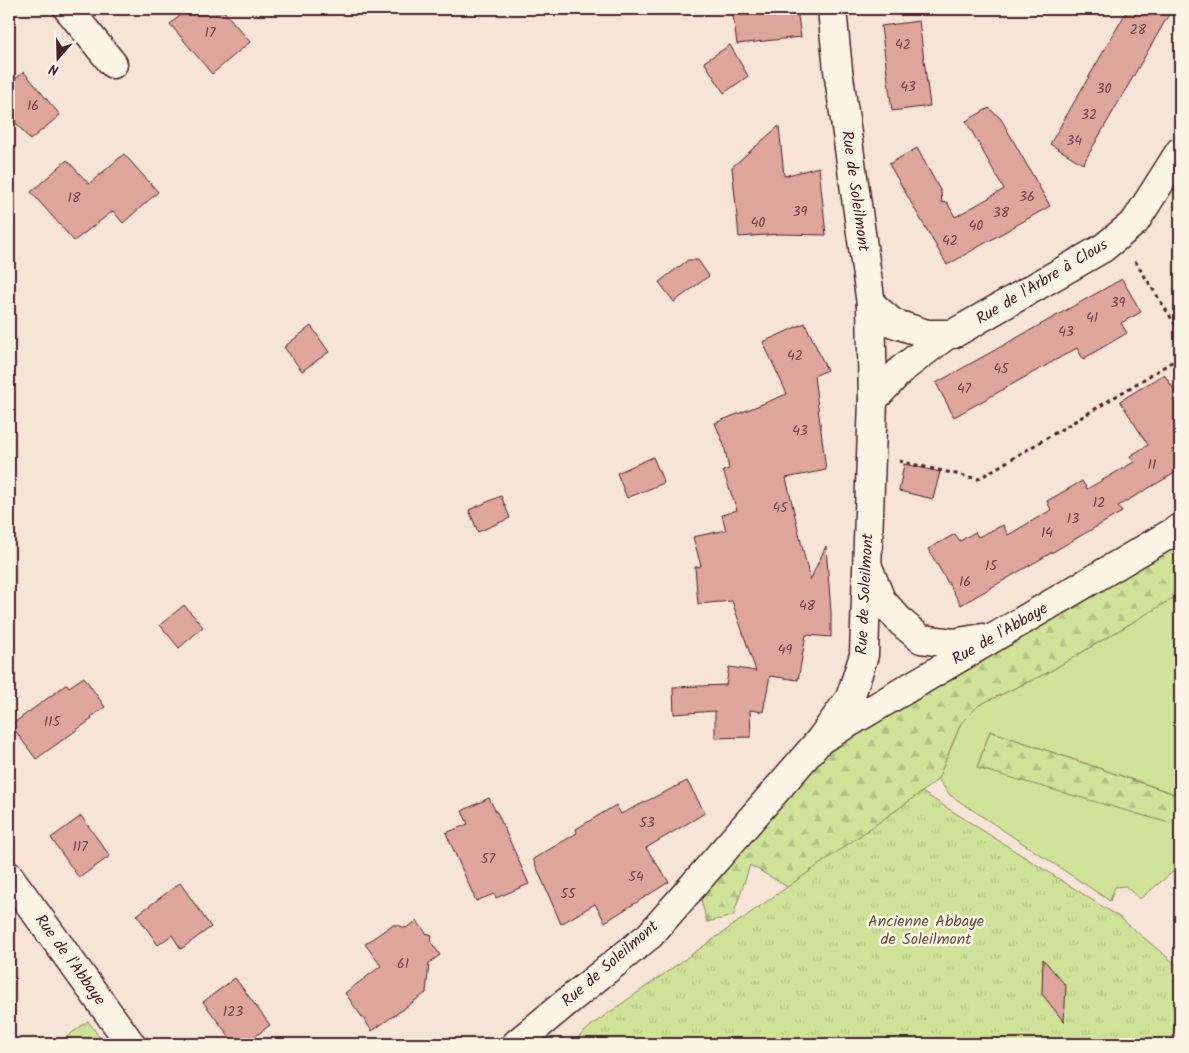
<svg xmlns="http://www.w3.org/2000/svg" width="1189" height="1053" viewBox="0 0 1189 1053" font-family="Kalam,sans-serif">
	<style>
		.grass { fill: #cee398; stroke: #8c8162 }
		.forest { fill: url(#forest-firs); stroke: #8c8162 }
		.park { fill: url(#park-tufts); stroke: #8c8162 }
		.building { fill: #dea59c; stroke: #4a1f2b }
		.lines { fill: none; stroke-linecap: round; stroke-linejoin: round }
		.street-casing { stroke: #4a1f2b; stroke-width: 31 }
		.secondary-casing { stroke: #4a1f2b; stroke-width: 31 }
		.path { stroke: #4a1f2b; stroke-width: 3; stroke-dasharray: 4 4; stroke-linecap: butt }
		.street { stroke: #fcf5e5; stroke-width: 28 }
		.secondary { stroke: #fcf5e5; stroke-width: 28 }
		.labels { text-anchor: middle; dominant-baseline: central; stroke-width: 5; stroke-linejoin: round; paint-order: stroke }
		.number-label { font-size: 14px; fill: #6f4047 }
		.street-label { font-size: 16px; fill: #4a1f2b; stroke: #fcf5e5 }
		.park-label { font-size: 16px; fill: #6b5046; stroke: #fcf5e5 }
	</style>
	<defs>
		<pattern id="forest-firs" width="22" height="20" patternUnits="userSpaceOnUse" patternTransform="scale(1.25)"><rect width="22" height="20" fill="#cee398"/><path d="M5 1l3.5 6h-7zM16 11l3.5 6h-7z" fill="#b2c283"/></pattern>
		<pattern id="park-tufts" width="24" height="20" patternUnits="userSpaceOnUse" patternTransform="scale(1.25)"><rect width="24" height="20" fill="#cee398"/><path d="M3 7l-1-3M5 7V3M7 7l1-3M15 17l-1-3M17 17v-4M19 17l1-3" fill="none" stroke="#b2c283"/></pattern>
	</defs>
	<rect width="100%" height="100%" fill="#f6e5d6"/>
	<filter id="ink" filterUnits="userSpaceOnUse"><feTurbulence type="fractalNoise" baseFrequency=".02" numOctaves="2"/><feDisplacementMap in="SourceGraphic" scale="10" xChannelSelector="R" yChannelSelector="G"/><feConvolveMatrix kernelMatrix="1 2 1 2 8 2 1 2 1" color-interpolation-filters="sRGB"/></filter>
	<g filter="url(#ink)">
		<path class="grass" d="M1180,594V793L1175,794L990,731L977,767L1180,826V866L1140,899L1125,886L1115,887L1110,901L950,795L938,779L961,723L979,705L1047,673Z
			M88,1021L104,1044H57Z"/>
		<path class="forest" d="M1180,541V594L1047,673L979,705L961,723L938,779L922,792L788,887L750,865L733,916L707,922L701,900L721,866L821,757L1076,602Z
			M990,731L1174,794L1180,793V826L977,768Z"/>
		<path class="park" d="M922,792L1119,917L1180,968V1044H571L593,1024Z"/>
		<path class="building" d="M188,9H222L250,42L212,74L170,24Z
			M732,9H797L801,37L737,44Z
			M1128,9H1172L1083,164L1050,144Z
			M919,21L930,106L892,111L881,26Z
			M730,45L748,76L724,93L704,62Z
			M24,72L60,115L30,140L9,114V84Z
			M989,108L1001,119L1050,206L947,265L889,164L917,148L941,192L942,203L947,202L955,217L980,203L1004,189L966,121Z
			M779,126L784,176L819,167L826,235L779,234L739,237L732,167Z
			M124,154L158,192L123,223L113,211L74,241L31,192L67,160L89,184Z
			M688,260H698L709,276L674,302L659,282Z
			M1122,279L1141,312L1121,323L1127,333L1083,359L1077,348L954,417L936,383Z
			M805,323L827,370L814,376L826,470L786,478L810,580L826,546L831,612V637L806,635L798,680L770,676L763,712L750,710L751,737L715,738V711L674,714L673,687L726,685L729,667L756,671L732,601L698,604L695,567L701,566L693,537L726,530L722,515L737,510L723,471L729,469L724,445L715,423L787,394L763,342Z
			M311,326L329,352L302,371L284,347Z
			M1164,374L1180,399V470L1118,506L1122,512L961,605L928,549L955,534L960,541L975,532L978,537L1003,525L1008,535L1051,510L1047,501L1082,481L1087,489L1134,462L1130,456L1148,445L1120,401Z
			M653,457L664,483L627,498L617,473Z
			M904,464L940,472L933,499L899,491Z
			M501,496L510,518L478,532L469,510Z
			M184,605L203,627L179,648L160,625Z
			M84,677L105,707L91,717L92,719L36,759L11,725L67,684L69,687Z
			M687,781L705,813L646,848L669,882L605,922L595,904L561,924L533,859L577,833L576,829L616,805L621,814Z
			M489,798L496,812H497L529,884L496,898L494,894L476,901L446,833L468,824L462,811Z
			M81,816L110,856L79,878L51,838Z
			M180,883L211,927L181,949L172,935L158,945L137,915Z
			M417,921L426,933L432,935L431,942L440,955L429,963L426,993L372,1031L345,993L381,966L365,944L392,925H397L406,928Z
			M1043,959L1066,986L1064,1022L1042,994Z
			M235,978L270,1025L245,1044H235L203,1002Z"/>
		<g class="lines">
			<defs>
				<path id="street" d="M68,9L113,64
					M871,304L893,323L927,334H953L1103,248L1135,222L1180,151
					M873,400L902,369L948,334
					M868,567L881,600L902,623L921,639L953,643L983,638
					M820,740L1180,528
					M9,876L131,1044"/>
				<path id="secondary" d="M516,1044L563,1005L650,935L820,740L850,698L864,655L873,400L871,304L838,70L832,9"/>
			</defs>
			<use href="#street" class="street-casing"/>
			<use href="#secondary" class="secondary-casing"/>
			<path class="path" d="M1135,261L1180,332
				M899,461L978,479L1087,414L1180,357"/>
			<use href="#street" class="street"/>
			<use href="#secondary" class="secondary"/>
		</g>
	</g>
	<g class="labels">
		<g class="number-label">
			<text x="1138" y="30">28</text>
			<text x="210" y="33">17</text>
			<text x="903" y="45">42</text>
			<text x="908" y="87">43</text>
			<text x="1104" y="89">30</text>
			<text x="33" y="106">16</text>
			<text x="1089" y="115">32</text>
			<text x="1074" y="141">34</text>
			<text x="1027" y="197">36</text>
			<text x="74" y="198">18</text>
			<text x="800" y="212">39</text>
			<text x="1001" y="213">38</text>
			<text x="758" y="223">40</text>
			<text x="976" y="226">40</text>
			<text x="950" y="241">42</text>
			<text x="1118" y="303">39</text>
			<text x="1092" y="318">41</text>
			<text x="1066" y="332">43</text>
			<text x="795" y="356">42</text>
			<text x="1001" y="369">45</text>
			<text x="964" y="389">47</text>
			<text x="800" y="431">43</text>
			<text x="1152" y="465">11</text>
			<text x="1099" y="503">12</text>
			<text x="780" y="508">45</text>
			<text x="1073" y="519">13</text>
			<text x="1047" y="533">14</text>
			<text x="991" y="566">15</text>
			<text x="965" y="582">16</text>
			<text x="807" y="606">48</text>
			<text x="785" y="650">49</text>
			<text x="52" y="722">115</text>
			<text x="647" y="823">53</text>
			<text x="80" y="847">117</text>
			<text x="488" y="859">57</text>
			<text x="636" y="877">54</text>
			<text x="568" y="894">55</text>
			<text x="403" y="964">61</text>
			<text x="233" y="1012">123</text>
		</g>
		<g class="street-label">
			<text transform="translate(855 191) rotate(82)">Rue de Soleilmont</text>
			<text transform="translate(1042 282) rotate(-31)">Rue de l'Arbre à Clous</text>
			<text transform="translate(865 594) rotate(-87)">Rue de Soleilmont</text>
			<text transform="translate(1000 634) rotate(-30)">Rue de l'Abbaye</text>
			<text transform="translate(70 960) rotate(54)">Rue de l'Abbaye</text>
			<text transform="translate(610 964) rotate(-41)">Rue de Soleilmont</text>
		</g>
		<g class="park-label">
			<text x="926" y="921">Ancienne Abbaye<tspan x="926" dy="18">de Soleilmont</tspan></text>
		</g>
	</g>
	<rect width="1189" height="1053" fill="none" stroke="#fcf5e5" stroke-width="30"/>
	<rect x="15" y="15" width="1159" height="1023" fill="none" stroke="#4a1f2b" stroke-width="2" filter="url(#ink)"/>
	<g transform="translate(58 58) rotate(200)" stroke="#fcf5e5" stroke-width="4" paint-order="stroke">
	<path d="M0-4L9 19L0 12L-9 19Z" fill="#4a1f2b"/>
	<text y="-8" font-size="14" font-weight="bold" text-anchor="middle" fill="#4a1f2b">N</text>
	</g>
</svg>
